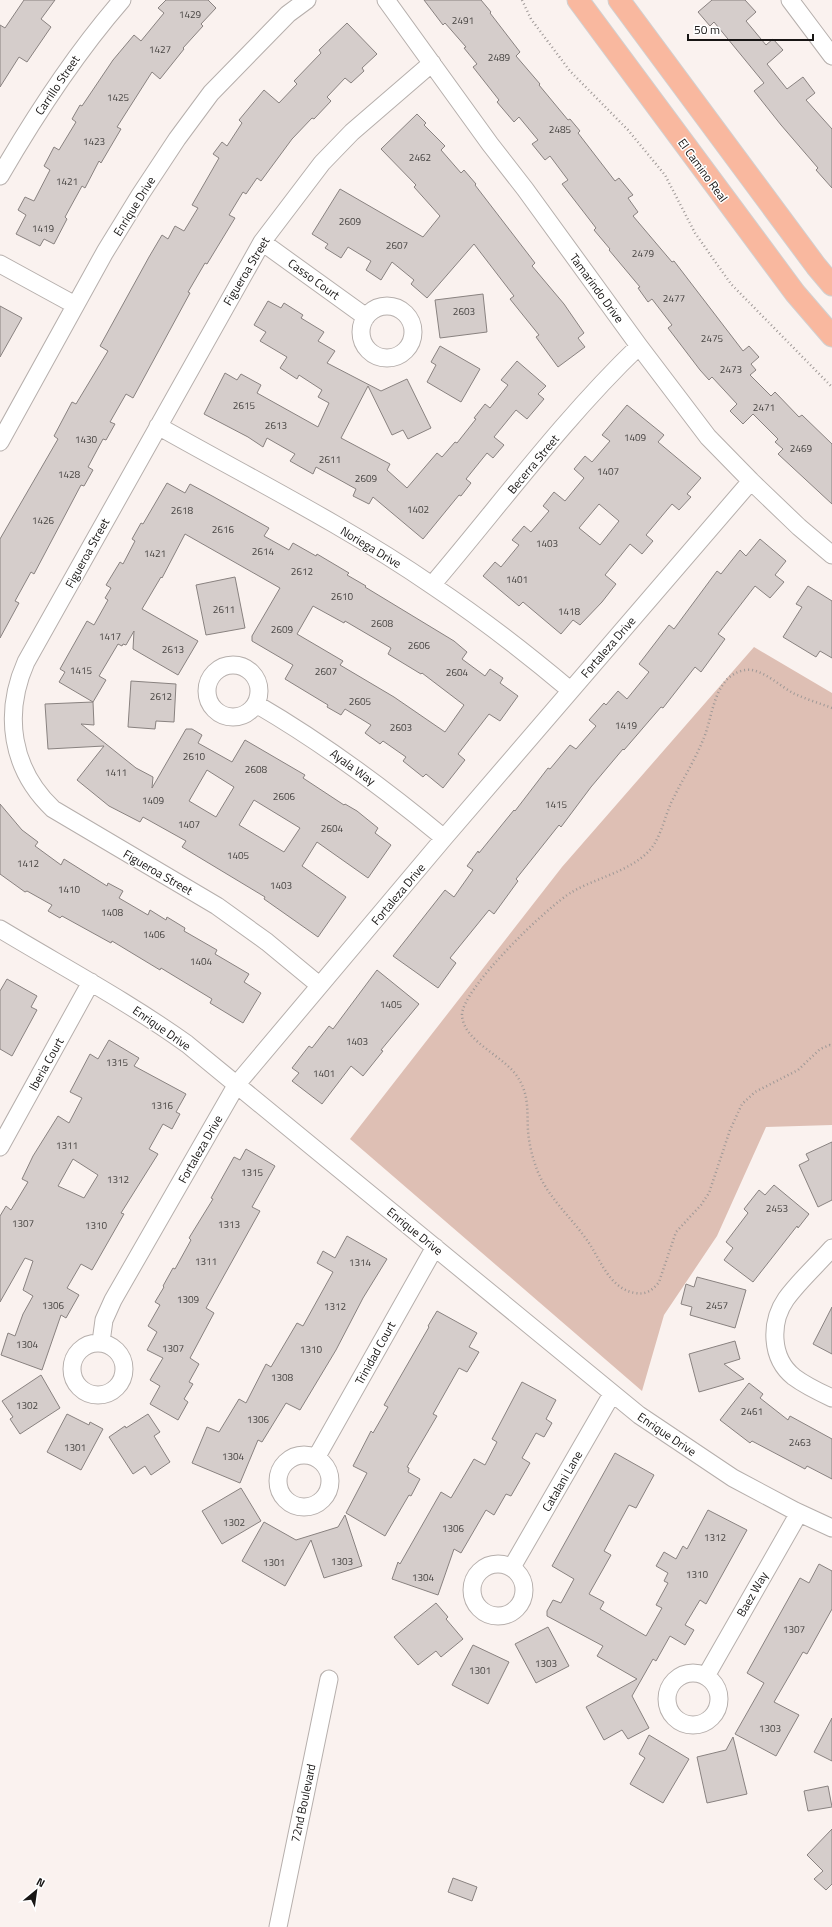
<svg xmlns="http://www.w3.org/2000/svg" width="832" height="1927" viewBox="0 0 832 1927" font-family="'Titillium Web',sans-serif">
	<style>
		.green { fill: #debfb4 }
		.building { fill: #d5cdcb; stroke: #898280; fill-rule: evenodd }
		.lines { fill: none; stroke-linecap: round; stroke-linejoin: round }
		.minor-casing { stroke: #b6afac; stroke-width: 19 }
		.major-casing { stroke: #d1d0d0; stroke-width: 23 }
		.path { stroke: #9e9896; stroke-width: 2.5; stroke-dasharray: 1 3; stroke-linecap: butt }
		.minor { stroke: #fff; stroke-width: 17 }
		.major { stroke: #f9b89f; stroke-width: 21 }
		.labels { text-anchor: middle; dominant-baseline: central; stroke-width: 3; stroke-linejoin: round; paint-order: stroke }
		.number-label { font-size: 10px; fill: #474442 }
		.street-label { font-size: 12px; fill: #181615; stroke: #fff }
	</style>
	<rect width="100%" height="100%" fill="#faf2ef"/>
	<path class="green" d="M754,647L832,693V1125L766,1127L717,1236L664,1315L642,1391L350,1139L562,867Z"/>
	<path class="building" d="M24,0H55L41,19L51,27L27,62L19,57L0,87V25L5,28Z
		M166,0H208L216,8L201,24L203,26L183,48L184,49L160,79L152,72L117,127L121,129L101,163L99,161L85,188L82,186L65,217L67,219L54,244L44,239L40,246L16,234L26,215L18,210L25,197L34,201L50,170L44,166L54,147L59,150L76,122L72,119L80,105L82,106L113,60L134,35L141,41L164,13L158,8Z
		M424,0H481L491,12L490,13L520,52L516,56L540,84L539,85L568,120L570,119L580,131L578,133L615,181L619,178L633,195L628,198L638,212L633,216L672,262L674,261L743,351L749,346L759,357L751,364L756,370L750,375L771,396L775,392L799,417L802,415L832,444V504L778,454L783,449L775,442L778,439L753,414L743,424L730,411L737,404L712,377L709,380L700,370L668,328L672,325L652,299L648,302L638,288L640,287L609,250L610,249L594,230L596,228L562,184L568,180L550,156L545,160L532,144L538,140L519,117L514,122L497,102L499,100L473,67L477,64L464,48L466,47L445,23L443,25Z
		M712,0H745L756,12L746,21L766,45L773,39L783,50L767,64L787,89L803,77L815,93L806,100L832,129V188L816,170L818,168L781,125L754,91L764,83L714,22L710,26L698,12Z
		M347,23L377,54L362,68L364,71L351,83L345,78L327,97L331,101L314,119L312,118L292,139L261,181L257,178L246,194L243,192L229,215L235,218L207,264L205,263L188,292L190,293L133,398L126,394L110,422L115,424L106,440L103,439L88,467L93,470L84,486L81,485L34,574L31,572L15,601L19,603L0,638V539L58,439L54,436L72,402L76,404L108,351L100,346L149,257L162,235L168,239L175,226L184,231L198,208L192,205L219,158L213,154L222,142L227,146L242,123L239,120L264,90L279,103L297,84L294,81L321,53L319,50Z
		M417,114L426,123L424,125L445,146L441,150L461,173L464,170L476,184L475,185L535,263L532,266L564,304L584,333L578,338L585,347L558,367L536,337L539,335L510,299L514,296L474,244L427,298L411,284L414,280L392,262L381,280L366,270L371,261L348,247L341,258L325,248L328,244L312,234L340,189L423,237L440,216L414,187L416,185L381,149Z
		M483,294L487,332L440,338L435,300Z
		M268,301L281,308L284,303L303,315L301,318L324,332L318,341L335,351L327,363L381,391L407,379L431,428L408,439L403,430L392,435L368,386L341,438L390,464L387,470L407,488L437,453L442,457L455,442L457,443L476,419L474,418L485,404L490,408L508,385L501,380L517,361L546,386L538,394L544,399L527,419L516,410L494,437L504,445L493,458L487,453L466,479L471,483L461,496L459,495L423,539L373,497L369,504L353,496L356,489L338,479L316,467L313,474L290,461L295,454L267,438L263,447L248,437L204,414L225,373L237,380L241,374L261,385L257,393L318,427L329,403L318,397L322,390L299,375L297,379L280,368L287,357L260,341L266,332L254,325Z
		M0,306L22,318L0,357Z
		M440,346L480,369L461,402L427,382L436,365L431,362Z
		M627,405L664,435L658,442L701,478L687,494L691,497L679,510L672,504L646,535L653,541L642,554L630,544L605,575L616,584L602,602L580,625L573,620L561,634L523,602L519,606L483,576L495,562L501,567L519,545L512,540L524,526L531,532L549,511L543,506L554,492L565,501L584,478L574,469L585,456L592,462L610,441L602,435ZM599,504L619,521L600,545L579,528Z
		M167,483L185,493L190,484L214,497L269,528L264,536L289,550L293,543L316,556L317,554L349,573L347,575L366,586L365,587L454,641L467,652L462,659L485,676L490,669L503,678L500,683L518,696L500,721L489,714L458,754L465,760L443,788L426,774L423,777L403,761L406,757L383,741L380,744L365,733L371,725L345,709L341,715L327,707L328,705L285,679L293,665L252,641V636L280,588L185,534L162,578L161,577L142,609L198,641L178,675L133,649L134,631L126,645L123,644L122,646L118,644L99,676L106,680L93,702L59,682L65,672L60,669L87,621L94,625L108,600L105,598L111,588L106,585L120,562L123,564L135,541L132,539L141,523L143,524ZM313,606L344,623L345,621L391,648L388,654L421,674L422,673L464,705L445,732L394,697L340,665L343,661L297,634Z
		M760,539L786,561L775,575L784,582L770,598L755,586L718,634L725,639L701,672L695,667L663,708L661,707L624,750L623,749L591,787L561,827L559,825L516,879L518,881L494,914L489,910L450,958L456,963L438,988L393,956L445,890L454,897L473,870L467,866L478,851L479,853L514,810L515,811L548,768L550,769L570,745L576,749L596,726L589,720L604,703L606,705L618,691L627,699L649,672L639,664L669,625L674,629L717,571L721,574L740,550L746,556Z
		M235,577L245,628L206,635L196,585Z
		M808,586L832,601V658L820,651L816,657L783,637L802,607L796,604Z
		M131,681L176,684L174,722L156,721L155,729L128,727Z
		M93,702L94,725L81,724L136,768L153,777L152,788L186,729H192L202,735L198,743L232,762L245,740L305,775L303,778L344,805L345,804L357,811L378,828L375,833L391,845L368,878L317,842L302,866L346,897L318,937L264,899L265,897L182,847L186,841L143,817L140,822L109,806L77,780L104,746L48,749L45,704ZM207,770L234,787L216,817L189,801ZM254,800L300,828L284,852L239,825Z
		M0,804L22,830L38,842L35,846L61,865L64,859L107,886L108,883L123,891L119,898L148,915L150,910L166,920L167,917L185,928L184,931L217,950L215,954L249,974L244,982L261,993L243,1023L210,1003L212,999L161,968L160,970L112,941L111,943L62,916L60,918L48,911L52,905L27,891L25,892L0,874Z
		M377,970L419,1004L381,1050L383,1051L363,1076L351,1066L322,1104L292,1081L299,1073L292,1068L309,1046L312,1048L329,1026L333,1029Z
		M7,979L37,996L31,1007L37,1010L12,1056L0,1049V991Z
		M109,1040L139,1058L134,1066L186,1094L176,1112L180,1114L172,1129L163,1124L149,1149L158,1154L121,1213L124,1214L92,1270L81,1264L67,1288L79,1295L66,1318L61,1315L42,1370L1,1355L8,1333L15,1336L23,1314L33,1296L23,1290L33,1261L25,1258L0,1302V1216L6,1206L11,1210L28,1182L22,1179L33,1156L58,1116L69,1123L82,1098L70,1092L90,1054L98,1059ZM73,1159L98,1175L84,1198L58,1186Z
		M832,1142V1200L818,1207L799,1165L809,1160L806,1154Z
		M246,1149L275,1166L252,1207L260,1211L206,1308L214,1313L190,1358L199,1364L189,1382L193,1384L184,1399L188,1402L178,1420L150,1404L160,1386L150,1380L163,1358L147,1350L157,1332L148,1326L160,1305L155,1302L164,1287L163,1286L173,1268L175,1269L191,1240L189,1238L213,1199L211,1198L234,1157L240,1160Z
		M774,1185L809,1214L798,1228L797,1226L753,1282L724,1260L733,1248L726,1242L748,1213L744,1209L759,1190L765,1195Z
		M347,1236L387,1259L363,1298L336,1350L300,1410L286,1403L262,1442L258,1440L240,1483L192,1463L207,1427L219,1432L239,1399L246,1403L266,1364L271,1367L297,1323L303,1326L333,1272L317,1263L323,1251L335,1258Z
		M697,1277L746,1290L735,1328L690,1315L692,1307L681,1304L686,1284L694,1287Z
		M832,1307V1354L813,1344Z
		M437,1311L477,1333L469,1347L479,1352L467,1372L459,1368L433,1414L437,1416L407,1467L409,1468L408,1472L420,1479L411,1496L409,1495L385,1536L346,1513L367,1473L353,1466L371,1431L373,1433L388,1407L384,1405L429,1327L428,1326Z
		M735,1341L740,1359L724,1364L744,1379L699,1392L689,1354Z
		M41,1375L60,1408L20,1434L10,1419L13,1417L2,1401Z
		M522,1382L556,1400L546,1419L552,1423L544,1437L536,1433L522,1458L530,1463L511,1496L506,1494L494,1515L486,1510L461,1553L454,1549L438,1595L392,1579L398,1562L400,1564L441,1492L451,1498L474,1459L485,1465L497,1442L492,1439Z
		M749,1383L763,1394L760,1398L788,1420L790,1416L832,1439V1479L807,1466L805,1469L752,1441L750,1443L720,1420Z
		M67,1414L89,1425L90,1422L103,1429L81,1470L47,1452Z
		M148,1414L160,1432L154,1436L170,1462L151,1475L145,1466L133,1474L109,1437L125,1426L126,1428Z
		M615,1453L654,1475L636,1508L629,1505L604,1551L611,1555L589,1594L604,1602L600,1609L646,1636L662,1608L656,1605L668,1583L664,1581L668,1573L656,1566L664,1552L676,1559L683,1546L687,1549L708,1510L747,1530L706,1604L700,1600L685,1625L694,1630L685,1645L670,1636L656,1661L653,1659L632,1696L649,1728L628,1739L622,1730L604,1740L586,1707L637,1679L597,1656L603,1646L547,1616V1611L553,1600L561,1603L574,1579L552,1566Z
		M241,1488L261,1521L222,1544L202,1511Z
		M345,1515L362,1566L324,1578L311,1540L285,1586L242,1561L264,1522L296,1540L338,1527Z
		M819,1564L832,1571V1609L807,1654L803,1652L774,1702L799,1715L776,1756L735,1734L764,1683L747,1673L800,1578L809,1583Z
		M436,1603L448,1617L446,1619L463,1639L441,1657L436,1651L418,1665L394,1637Z
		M548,1627L569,1666L536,1683L515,1644Z
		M473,1645L509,1662L488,1704L452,1685Z
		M832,1718V1761L814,1752Z
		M649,1735L689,1759L663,1803L630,1784L645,1758L639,1754Z
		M733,1737L747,1794L707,1803L697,1757L726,1750Z
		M828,1786L832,1807L808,1811L804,1791Z
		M832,1829V1884L826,1890L814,1879L823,1871L807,1855Z
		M453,1878L477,1887L472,1901L448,1892Z"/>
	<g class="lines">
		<defs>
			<path id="minor" d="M386,0L490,144L525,189L639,346L708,437L751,481L799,527L832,555
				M790,0L832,56
				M0,176C36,114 75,54 122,0
				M262,242L366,317
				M0,264L75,305
				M361 332a26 26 0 1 1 52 0a26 26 0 1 1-52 0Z
				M158,426C250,478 346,526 433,586C481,618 526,653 570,690
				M0,442L105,252L140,195L177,139L211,93L288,14L307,0
				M432,585C500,505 563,419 639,346
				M207 691a26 26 0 1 1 52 0a26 26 0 1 1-52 0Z
				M256,704C323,743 385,789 444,838
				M0,929C63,967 127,1001 187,1044L639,1415L733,1478L795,1511L832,1528
				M319,985L267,942L217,906L53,809C11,769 3,714 26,662L262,242L322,163L352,132L432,63
				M0,1147L91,982
				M832,1248C817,1265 799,1281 786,1299C770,1322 770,1358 794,1377C806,1386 819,1392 832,1398
				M101,1342L104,1320L113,1300L237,1084L444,838L751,481
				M72 1369a26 26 0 1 1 52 0a26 26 0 1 1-52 0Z
				M278 1481a26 26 0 1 1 52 0a26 26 0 1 1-52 0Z
				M316,1458L435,1247
				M472 1590a26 26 0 1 1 52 0a26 26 0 1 1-52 0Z
				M512,1567L612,1394
				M667 1699a26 26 0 1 1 52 0a26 26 0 1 1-52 0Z
				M706,1676L799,1513
				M278,1927L329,1679"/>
			<path id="major" d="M578,0L795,293L832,336
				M619,0L816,266L832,285"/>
		</defs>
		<use href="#minor" class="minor-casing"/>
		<use href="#major" class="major-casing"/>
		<path class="path" d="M522,0L531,19L570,71L628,130L665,175L695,233L731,284L832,387
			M832,708C819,703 805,699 793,693C780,686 767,673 752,670C746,669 739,671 734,674C713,686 712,720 703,740C694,762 681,782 671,803C664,819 660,841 647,853C627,872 596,878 572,892C549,905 460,990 462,1016C465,1044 507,1056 520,1081C529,1097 527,1113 528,1131C529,1143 532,1156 536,1167C546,1195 567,1213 584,1236C600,1256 607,1288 635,1293C646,1295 653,1290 659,1282L676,1232L701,1205L709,1193L730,1130L742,1104L755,1092L798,1070L820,1049L830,1045L832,1046"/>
		<use href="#minor" class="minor"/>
		<use href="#major" class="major"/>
	</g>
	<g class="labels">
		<g class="number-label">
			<text x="190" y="14">1429</text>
			<text x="463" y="20">2491</text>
			<text x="160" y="49">1427</text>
			<text x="499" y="57">2489</text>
			<text x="118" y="97">1425</text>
			<text x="560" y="129">2485</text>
			<text x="94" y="141">1423</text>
			<text x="420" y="157">2462</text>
			<text x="67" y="181">1421</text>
			<text x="350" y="221">2609</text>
			<text x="43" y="228">1419</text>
			<text x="397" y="245">2607</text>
			<text x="643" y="253">2479</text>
			<text x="674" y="298">2477</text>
			<text x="464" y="311">2603</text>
			<text x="712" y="338">2475</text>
			<text x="731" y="369">2473</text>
			<text x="244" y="405">2615</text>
			<text x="764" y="407">2471</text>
			<text x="276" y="425">2613</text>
			<text x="635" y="437">1409</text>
			<text x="86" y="439">1430</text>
			<text x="801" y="448">2469</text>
			<text x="330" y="459">2611</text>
			<text x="608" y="471">1407</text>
			<text x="69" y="474">1428</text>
			<text x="366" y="478">2609</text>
			<text x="418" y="509">1402</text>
			<text x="182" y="510">2618</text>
			<text x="43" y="520">1426</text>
			<text x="223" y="529">2616</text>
			<text x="547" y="543">1403</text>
			<text x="263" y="551">2614</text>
			<text x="155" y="553">1421</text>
			<text x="302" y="571">2612</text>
			<text x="517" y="579">1401</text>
			<text x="342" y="596">2610</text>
			<text x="224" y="609">2611</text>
			<text x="569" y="611">1418</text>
			<text x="382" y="623">2608</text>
			<text x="282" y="629">2609</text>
			<text x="110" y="636">1417</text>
			<text x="419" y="645">2606</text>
			<text x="173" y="649">2613</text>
			<text x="81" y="670">1415</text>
			<text x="326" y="671">2607</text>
			<text x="457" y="672">2604</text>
			<text x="161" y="696">2612</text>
			<text x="360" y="701">2605</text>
			<text x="626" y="725">1419</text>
			<text x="401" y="727">2603</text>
			<text x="194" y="756">2610</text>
			<text x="256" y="769">2608</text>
			<text x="116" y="772">1411</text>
			<text x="284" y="796">2606</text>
			<text x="153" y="800">1409</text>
			<text x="556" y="804">1415</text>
			<text x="189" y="824">1407</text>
			<text x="332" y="828">2604</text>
			<text x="238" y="855">1405</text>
			<text x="28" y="863">1412</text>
			<text x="281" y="885">1403</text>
			<text x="69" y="889">1410</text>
			<text x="112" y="912">1408</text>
			<text x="154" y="934">1406</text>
			<text x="201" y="961">1404</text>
			<text x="391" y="1004">1405</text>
			<text x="357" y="1041">1403</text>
			<text x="117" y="1062">1315</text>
			<text x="324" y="1073">1401</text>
			<text x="162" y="1105">1316</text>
			<text x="67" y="1145">1311</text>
			<text x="252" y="1172">1315</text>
			<text x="118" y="1179">1312</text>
			<text x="777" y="1208">2453</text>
			<text x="23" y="1223">1307</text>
			<text x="229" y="1224">1313</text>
			<text x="96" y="1225">1310</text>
			<text x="206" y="1261">1311</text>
			<text x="360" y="1262">1314</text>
			<text x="188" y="1299">1309</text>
			<text x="53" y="1305">1306</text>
			<text x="717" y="1305">2457</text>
			<text x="335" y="1306">1312</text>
			<text x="27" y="1344">1304</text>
			<text x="173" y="1348">1307</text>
			<text x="311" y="1349">1310</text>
			<text x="282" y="1377">1308</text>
			<text x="27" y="1405">1302</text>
			<text x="752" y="1411">2461</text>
			<text x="258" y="1419">1306</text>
			<text x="800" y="1442">2463</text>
			<text x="75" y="1447">1301</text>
			<text x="233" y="1456">1304</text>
			<text x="234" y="1522">1302</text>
			<text x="453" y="1528">1306</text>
			<text x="715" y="1537">1312</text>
			<text x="342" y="1561">1303</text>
			<text x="274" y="1562">1301</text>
			<text x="697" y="1574">1310</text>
			<text x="423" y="1577">1304</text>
			<text x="794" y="1629">1307</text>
			<text x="546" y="1663">1303</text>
			<text x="480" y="1670">1301</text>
			<text x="770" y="1728">1303</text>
		</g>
		<g class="street-label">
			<text transform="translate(57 85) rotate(-56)">Carrillo Street</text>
			<text transform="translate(703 170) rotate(54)">El Camino Real</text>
			<text transform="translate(134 206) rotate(-58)">Enrique Drive</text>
			<text transform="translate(246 271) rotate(-59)">Figueroa Street</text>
			<text transform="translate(314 279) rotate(36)">Casso Court</text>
			<text transform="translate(597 288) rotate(54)">Tamarindo Drive</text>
			<text transform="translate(533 464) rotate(-50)">Becerra Street</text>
			<text transform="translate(371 547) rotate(31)">Noriega Drive</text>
			<text transform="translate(87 553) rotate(-61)">Figueroa Street</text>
			<text transform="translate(608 647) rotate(-49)">Fortaleza Drive</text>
			<text transform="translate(353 767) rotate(36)">Ayala Way</text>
			<text transform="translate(158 872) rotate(30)">Figueroa Street</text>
			<text transform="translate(398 894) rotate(-50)">Fortaleza Drive</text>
			<text transform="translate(162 1028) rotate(35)">Enrique Drive</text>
			<text transform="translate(46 1064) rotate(-61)">Iberia Court</text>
			<text transform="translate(200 1149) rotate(-60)">Fortaleza Drive</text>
			<text transform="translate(415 1231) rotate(39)">Enrique Drive</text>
			<text transform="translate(375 1353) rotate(-61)">Trinidad Court</text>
			<text transform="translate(667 1434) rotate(34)">Enrique Drive</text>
			<text transform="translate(562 1481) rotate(-60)">Catalani Lane</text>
			<text transform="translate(752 1594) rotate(-60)">Baez Way</text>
			<text transform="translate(303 1803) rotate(-78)">72nd Boulevard</text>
		</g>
	</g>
	<g transform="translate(36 1891) rotate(29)" stroke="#ffffff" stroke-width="3" paint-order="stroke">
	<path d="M0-3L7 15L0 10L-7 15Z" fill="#181615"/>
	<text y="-6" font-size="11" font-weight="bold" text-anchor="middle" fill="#181615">N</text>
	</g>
	<path d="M688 34v6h125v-6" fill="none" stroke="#181615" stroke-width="2"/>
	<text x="694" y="34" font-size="12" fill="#181615" stroke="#ffffff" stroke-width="3" paint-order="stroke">50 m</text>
</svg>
